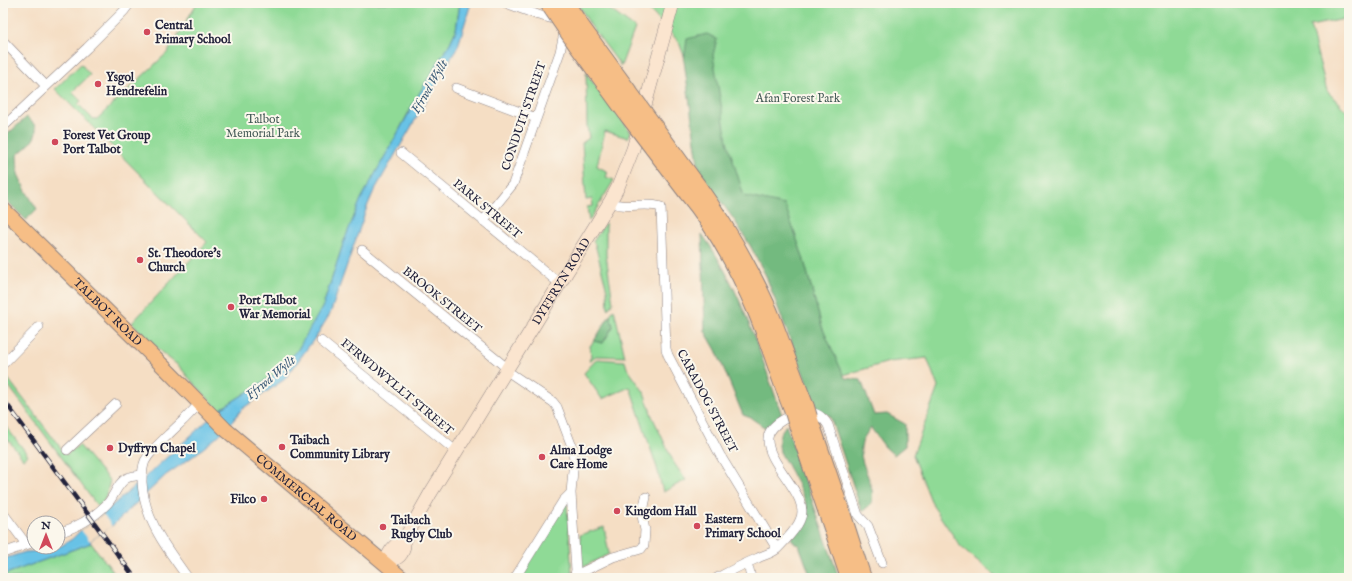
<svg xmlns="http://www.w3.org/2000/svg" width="1352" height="581" viewBox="0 0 1352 581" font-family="'IM FELL English',serif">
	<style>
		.green { fill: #8fda96; stroke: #587e68 }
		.forest { fill: #73ba7f; stroke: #4a6e5d }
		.water { fill: #68c2e6; stroke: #457290 }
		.pier { fill: #f5dec4 }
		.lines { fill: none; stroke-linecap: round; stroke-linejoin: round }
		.street-casing { stroke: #8c8080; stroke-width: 10 }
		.secondary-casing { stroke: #8c8080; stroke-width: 14 }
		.primary-casing { stroke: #8c8080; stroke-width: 16 }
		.highway-casing { stroke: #8c8080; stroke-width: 18 }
		.street { stroke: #fff; stroke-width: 9 }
		.secondary { stroke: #fbe5cf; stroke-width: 13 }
		.primary { stroke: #f6be86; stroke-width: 14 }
		.highway { stroke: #f6be86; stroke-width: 16 }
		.rail-casing { stroke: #22223b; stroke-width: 4.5 }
		.rail { stroke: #fbf7ec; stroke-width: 3; stroke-dasharray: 9; stroke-linecap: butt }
		.highway-bridge-casing { stroke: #8c8080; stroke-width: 18; stroke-linecap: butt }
		.highway-bridge { stroke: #f6be86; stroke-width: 16 }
		.poi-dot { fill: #d1495b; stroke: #fbf7ec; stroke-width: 1.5 }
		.labels { text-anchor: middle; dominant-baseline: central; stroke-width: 4; stroke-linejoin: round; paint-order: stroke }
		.poi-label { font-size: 12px; font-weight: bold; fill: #22223b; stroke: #fbf7ec; text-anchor: start }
		.park-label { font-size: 12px; fill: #435956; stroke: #fbf7ec }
		.street-label { font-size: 12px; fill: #22223b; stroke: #fbf7ec }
		.water-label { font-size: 13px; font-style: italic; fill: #3a5a77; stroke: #fbf7ec }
	</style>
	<rect width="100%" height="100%" fill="#fbf7ec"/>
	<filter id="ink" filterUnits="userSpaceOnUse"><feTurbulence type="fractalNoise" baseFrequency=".025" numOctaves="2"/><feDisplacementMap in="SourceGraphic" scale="8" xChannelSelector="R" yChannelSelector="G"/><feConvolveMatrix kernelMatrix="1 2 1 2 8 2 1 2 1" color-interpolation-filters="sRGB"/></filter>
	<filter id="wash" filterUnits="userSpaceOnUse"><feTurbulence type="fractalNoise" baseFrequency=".012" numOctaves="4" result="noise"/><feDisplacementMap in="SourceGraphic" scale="16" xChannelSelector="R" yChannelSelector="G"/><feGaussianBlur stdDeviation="0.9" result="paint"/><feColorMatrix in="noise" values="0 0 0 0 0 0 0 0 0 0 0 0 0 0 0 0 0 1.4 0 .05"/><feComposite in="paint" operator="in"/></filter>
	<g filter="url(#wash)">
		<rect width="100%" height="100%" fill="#f5dec4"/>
		<path class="green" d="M197,3H460L456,30L450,43L413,104L385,157L344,241L323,306L310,331L297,351L274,375L219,410L188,377L180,367L161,352L132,323L207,242L55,89L81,64L90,75L72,92L81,101L78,104L93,119H97L168,52Z
			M583,3H601L635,28L621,66L591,26L579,6Z
			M643,3H1349V18L1310,26L1327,91L1349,114V578H996V576L961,547L933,506L913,455L938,387L927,358L889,362L833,378L830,346L822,327L803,257L794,232L738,206L679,42Z
			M586,73L631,132L628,138L605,131L597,166L608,172L606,177L614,180L589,221L587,207L593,206L592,199L586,200L582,143L589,138L587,126Z
			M605,223L606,224V255L613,303L608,309L607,290L595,244L593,242Z
			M614,309L625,357L596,356L590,361L589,360L591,357L590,346L594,341L603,343L613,327L610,315Z
			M597,359L625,361L627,368L644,392L652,416L674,463L686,480L663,492L657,468L630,387L602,399L584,373Z
			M3,372L66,455L79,445L110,481L105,499L98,507L3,378Z
			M3,423L28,455L23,459L3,433Z
			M564,503L567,504L572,573L561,578H518Z
			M604,527L609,554L581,568L580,535Z
			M91,543L118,578H3V575Z"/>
		<path class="forest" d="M707,34L717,39L713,55L727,141L744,196L785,205L803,257L822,327L845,378L861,380L874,415L887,414L905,424V446L894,455L885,447L871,428C850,451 867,466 872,490C873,494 872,499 872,503L862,512L830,416L817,410L766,276L751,247L735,221L699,171L684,61L687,39Z
			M27,117C29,119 32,122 34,124C42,137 25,148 17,155L18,174L26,191L37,209L26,220L3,197V138Z
			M702,234C741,288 760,354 782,415L776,418L767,429L751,418L743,415L716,350L705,331Z
			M610,315L613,326L603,343L594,341Z
			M786,425L839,578H811L799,545L795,544L791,538C800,530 808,522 807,509C807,499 786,463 780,452C778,439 778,436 786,425Z"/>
		<path class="water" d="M460,3H471L458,46L373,193L367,207L330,314L317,335L285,379L242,409L232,422L217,437L192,457L166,475L112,526H111L90,541L91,543L3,575V559L25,552L41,551L61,546L72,539L81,530L103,514V513L133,488L219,410L274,375L297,351L323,306L344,241L361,199L410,111L413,104L450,43L456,30Z"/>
		<path class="pier" d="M103,514L112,526L90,541L81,530Z"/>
	</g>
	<g filter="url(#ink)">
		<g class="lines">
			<defs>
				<path id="street" d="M506,3L538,15L561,21
					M3,41L46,86
					M456,88L536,118
					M3,127L87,48L124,11L130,3
					M401,153L559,283
					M610,202C626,210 645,201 661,207L666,349L668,355L720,455L777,549
					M483,221L513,184L560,52L565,28
					M362,250L502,364L510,373L553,402L557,407L571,444L574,459L571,493L576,570L575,575
					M321,341L457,452
					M3,364L39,327
					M67,450L116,404
					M3,513L26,544
					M58,533C75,528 93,518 106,505C114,498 117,483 127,478C131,476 137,476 142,475
					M3,553L34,542
					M744,564L749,569L751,578
					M572,577L613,557L641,549L644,545L645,530L642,516L646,497
					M188,578C167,549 144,520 142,482C142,475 142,468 145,461C151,450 161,442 169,434C180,424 190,414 200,403
					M515,578L563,501L571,493
					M717,578C730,571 744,564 758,558C764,555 772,553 777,549C783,543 797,528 800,520C812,496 766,465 768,438C769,424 793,413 805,412C815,411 823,417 828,425L858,515L868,526L882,563"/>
				<g id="secondary">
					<path id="s1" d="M385,563C398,559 405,555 404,540L430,494L610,202L618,187L633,149L673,3"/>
					<path d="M385,563C389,552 393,545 404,540"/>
				</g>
				<g id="primary">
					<path id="s2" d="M3,209L169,372L225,429L402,578"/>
				</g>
				<path id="highway" d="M697,185C725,224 749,266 769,310C782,342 793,375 806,407
					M687,193C717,229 739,271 757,314C770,346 780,380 793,412
					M809,417L844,519L863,578
					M796,422L849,578"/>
			</defs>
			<use href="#street" class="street-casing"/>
			<use href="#secondary" class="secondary-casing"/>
			<use href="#primary" class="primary-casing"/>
			<use href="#highway" class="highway-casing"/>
			<use href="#street" class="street"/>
			<use href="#secondary" class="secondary"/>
			<use href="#primary" class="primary"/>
			<use href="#highway" class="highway"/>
			<defs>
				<path id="rail" d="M3,399L135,578"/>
			</defs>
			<use href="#rail" class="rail-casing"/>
			<use href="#rail" class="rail"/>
			<defs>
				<path id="highway-bridge" d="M548,3L576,44L629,117L687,193
					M566,3L581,26L697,185
					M806,407L809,417
					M793,412L796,422"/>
			</defs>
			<use href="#highway-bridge" class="highway-bridge-casing"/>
			<use href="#highway-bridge" class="highway-bridge"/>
		</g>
	</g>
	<g class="poi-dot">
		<circle cx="147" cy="32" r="4"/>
		<circle cx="98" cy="84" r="4"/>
		<circle cx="55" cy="142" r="4"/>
		<circle cx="140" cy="260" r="4"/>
		<circle cx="231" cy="307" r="4"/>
		<circle cx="282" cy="447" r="4"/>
		<circle cx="110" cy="448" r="4"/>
		<circle cx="542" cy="457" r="4"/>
		<circle cx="264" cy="499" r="4"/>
		<circle cx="617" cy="511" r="4"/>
		<circle cx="697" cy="526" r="4"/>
		<circle cx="383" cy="527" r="4"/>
	</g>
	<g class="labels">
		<g class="poi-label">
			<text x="155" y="25">Central<tspan x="155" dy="14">Primary School</tspan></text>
			<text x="106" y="77">Ysgol<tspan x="106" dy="14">Hendrefelin</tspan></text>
			<text x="63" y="135">Forest Vet Group<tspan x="63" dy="14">Port Talbot</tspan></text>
			<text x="148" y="253">St. Theodore's<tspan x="148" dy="14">Church</tspan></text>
			<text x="239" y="300">Port Talbot<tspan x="239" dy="14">War Memorial</tspan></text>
			<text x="290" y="440">Taibach<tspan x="290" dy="14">Community Library</tspan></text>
			<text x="118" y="448">Dyffryn Chapel</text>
			<text x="550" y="450">Alma Lodge<tspan x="550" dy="14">Care Home</tspan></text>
			<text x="256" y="499" text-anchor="end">Filco</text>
			<text x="625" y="511">Kingdom Hall</text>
			<text x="705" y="519">Eastern<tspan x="705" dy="14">Primary School</tspan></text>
			<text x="391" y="520">Taibach<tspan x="391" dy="14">Rugby Club</tspan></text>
		</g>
		<g class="park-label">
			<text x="798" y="98">Afan Forest Park</text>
			<text x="263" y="119">Talbot<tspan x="263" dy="14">Memorial Park</tspan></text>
		</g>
		<g class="street-label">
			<text transform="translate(524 116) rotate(-71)">CONDUIT STREET</text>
			<text transform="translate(487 209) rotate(40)">PARK STREET</text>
			<text stroke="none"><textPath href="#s1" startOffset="336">DYFFRYN ROAD</textPath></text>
			<text transform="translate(442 300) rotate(39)">BROOK STREET</text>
			<text stroke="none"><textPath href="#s2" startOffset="147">TALBOT ROAD</textPath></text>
			<text transform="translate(397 387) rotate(40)">FFRWDWYLLT STREET</text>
			<text transform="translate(707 401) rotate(62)">CARADOG STREET</text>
			<text stroke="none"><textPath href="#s2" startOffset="419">COMMERCIAL ROAD</textPath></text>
		</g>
		<g class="water-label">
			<text transform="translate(430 87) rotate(-60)">Ffrwd Wyllt</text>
			<text transform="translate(271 378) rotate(-40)">Ffrwd Wyllt</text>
		</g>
	</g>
	<rect width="1352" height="581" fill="none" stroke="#fbf7ec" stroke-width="16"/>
	<g transform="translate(46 535)"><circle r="19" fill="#fbf7ec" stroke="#a4a2a5"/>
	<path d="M0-3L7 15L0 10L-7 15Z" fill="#d1495b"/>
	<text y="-6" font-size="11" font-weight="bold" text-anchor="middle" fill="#22223b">N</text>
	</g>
</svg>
